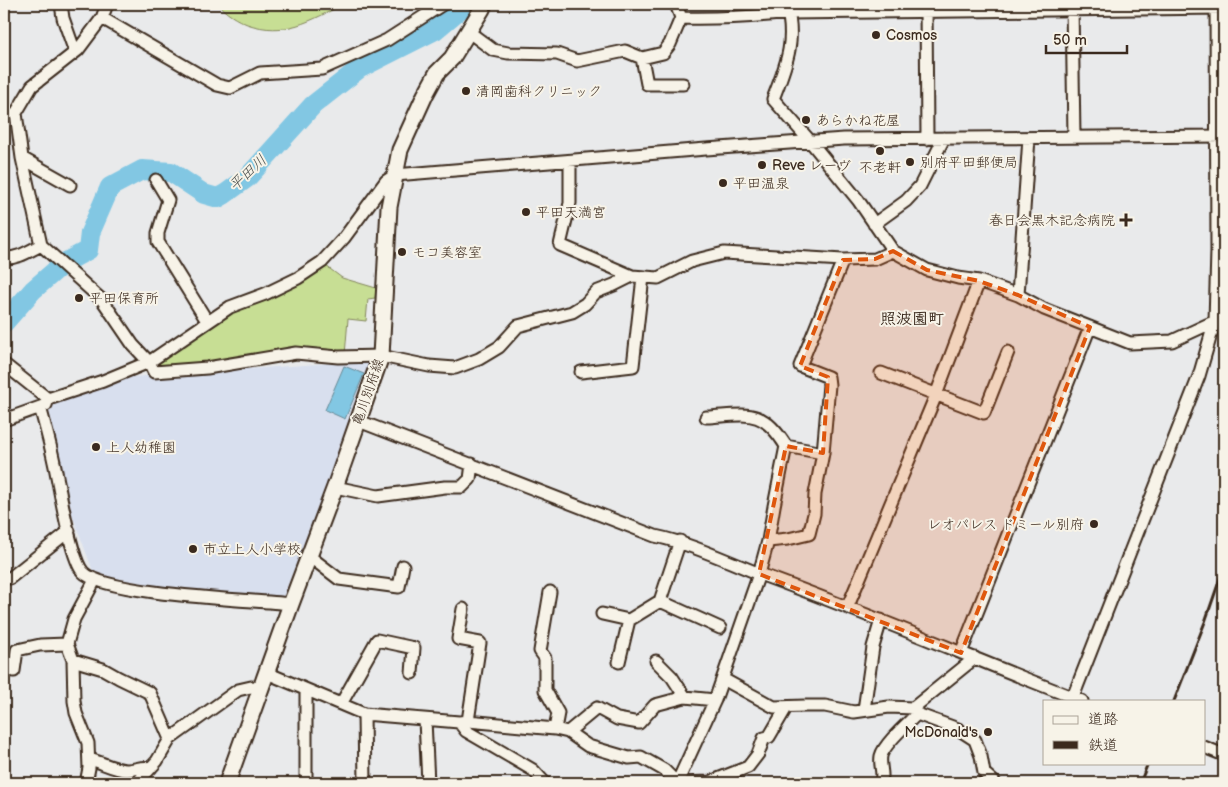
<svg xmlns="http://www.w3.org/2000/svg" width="1228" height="787" viewBox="0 0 1228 787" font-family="'Balsamiq Sans','Klee One',sans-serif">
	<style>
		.built { fill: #d8dfee }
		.green { fill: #c7de94; stroke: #818459 }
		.water { fill: #82c7e3; stroke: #668894 }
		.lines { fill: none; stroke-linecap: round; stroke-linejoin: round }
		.river { stroke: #82c7e3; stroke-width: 20 }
		.minor-casing { stroke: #3b2a1e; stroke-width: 15 }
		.secondary-casing { stroke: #3b2a1e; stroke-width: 19 }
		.minor { stroke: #f7f3e8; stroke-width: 11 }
		.secondary { stroke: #f7f3e8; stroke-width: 15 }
		.rail { stroke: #3b2a1e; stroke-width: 3 }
		.marked { fill: #df570d; fill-opacity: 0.2; stroke: #df570d; stroke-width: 4; stroke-dasharray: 10 6; stroke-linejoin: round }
		.poi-dot { fill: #3b2a1e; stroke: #f7f3e8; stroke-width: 2 }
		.labels { text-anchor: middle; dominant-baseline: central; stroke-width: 4; stroke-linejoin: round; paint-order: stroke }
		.poi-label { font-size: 14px; fill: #3b2a1e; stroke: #f7f3e8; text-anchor: start }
		.street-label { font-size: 14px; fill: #3b2a1e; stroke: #f7f3e8 }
		.water-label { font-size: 15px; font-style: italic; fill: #4d514f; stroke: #f7f3e8 }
		.quarter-label { font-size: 16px; font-weight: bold; fill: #3b2a1e; stroke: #f7f3e8 }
	</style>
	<rect width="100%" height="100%" fill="#e9eaeb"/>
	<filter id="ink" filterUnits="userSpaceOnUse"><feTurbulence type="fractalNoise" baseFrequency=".02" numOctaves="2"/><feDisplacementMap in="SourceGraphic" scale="10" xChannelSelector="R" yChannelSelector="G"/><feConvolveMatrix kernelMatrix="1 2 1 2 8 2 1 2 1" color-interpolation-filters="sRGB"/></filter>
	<g filter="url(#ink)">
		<path class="built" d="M376,360L282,600L188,592L94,574L66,498L46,405L132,377Z"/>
		<path class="green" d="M218,4H344C310,21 285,37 247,24C237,20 225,13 218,4Z
			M326,266L342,278L376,288L375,298L368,299L366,321L348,319L345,355H261L156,368L154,363L232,310L279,292Z"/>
		<path class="water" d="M344,366L364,374L345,419L325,410Z"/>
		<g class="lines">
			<path class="river" d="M4,323L33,290L64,263L88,250L90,233L110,187L142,170L171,172L204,194L218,198L225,194L247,178L313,105L360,68L435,30L466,4"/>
			<defs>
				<path id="minor" d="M61,4L63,18L75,52
					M107,4L102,18L78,50L32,86L16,113L22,158L41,245L103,301L133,345L149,362L154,372L207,368L296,353L338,357L381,356L429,366L455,368L479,359L499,347L518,326L572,312L585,304L596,292L614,285L632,276
					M676,4L681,18C719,19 752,17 789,13L1223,8
					M786,4C797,41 786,65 773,99L810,141L858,200L893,251L927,270L958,278L979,281L1018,295L1044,309L1130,343L1172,341L1224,317
					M1072,4L1074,137
					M926,5L927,139
					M102,18L217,85L230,88L260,73L322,69L387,40L443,4
					M469,32L493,50L508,53L557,54L577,61L625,51L642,58L663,53L670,44L681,18
					M642,58L647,84H683
					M22,158L70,185
					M570,161V203L560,245L632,276L658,278L692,261L724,253L843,260L875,259L893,251
					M156,180L168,200L158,233V242L207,321
					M874,224L906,201L920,186L944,138
					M4,258C18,259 29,251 41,245
					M1018,295L1029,138
					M4,364L48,399
					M581,372L633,366L643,277
					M881,373L984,413L1008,352
					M40,407C45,425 50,443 54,462C59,483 70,558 83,572C104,595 253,600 291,604
					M4,420L46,405L48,399L103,381L149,362L230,307L265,294L298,278L322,262L344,238L386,181L395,175L706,149L844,139L1224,136
					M359,421L655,536C693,544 728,562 765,576C872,615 976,660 1082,701
					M786,446L823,453
					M335,487L378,496L445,487H462L470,479L472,464
					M768,541L788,539L809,534L814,514L815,494L823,453L829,385L828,377L800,366L843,260
					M309,556L339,579L399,587L403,566
					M4,578H10L69,531
					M550,592L540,651L545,658V690L558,713L555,729
					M660,601L720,628
					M848,606L936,395L979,281
					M463,609L458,639L480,643L468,721
					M602,614L629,620
					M67,644L73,660L103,669L119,678L150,693L170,739
					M961,653L1090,327
					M73,660L74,701L76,713L88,743L89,768L86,783
					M656,661L672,677L685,697
					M619,662L629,620L660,601L680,541
					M4,670L14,671L17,650L40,645L67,644L74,619L95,580
					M267,673L364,714L459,722L466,731L533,770L545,783
					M723,679L774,707L805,706H825L854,712L889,707L913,708
					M306,690V783
					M1073,697L1199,376L1215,321L1217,251L1216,4
					M341,704L377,640L414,648L412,673
					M864,710L873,647L881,620
					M364,714L365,783
					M917,714L958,729L975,740L981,756L984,773L995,783
					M425,720L428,783
					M459,722L468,721L555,729L568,732L588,746L629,758L641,757L664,770L677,783L710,782L748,767L758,754L764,738L769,737L786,708
					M568,732L597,708L617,719L639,723L655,705L685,697L715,700
					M1204,747L1224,755
					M89,759C102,762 114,770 127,770C136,770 140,766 151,768
					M137,783L157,761L170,739L238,690L251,687L261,688
					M677,783L715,700L759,574L768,541L774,506L786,446C762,407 747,415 706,417
					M880,783C885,775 879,766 881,756C884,744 908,723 917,714L913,708L975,658"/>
				<path id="secondary" d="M227,783L291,604L335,487L381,356L389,207L400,150L425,95L437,73L452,58L482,9L484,4"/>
			</defs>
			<use href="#minor" class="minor-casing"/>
			<use href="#secondary" class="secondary-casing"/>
			<use href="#minor" class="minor"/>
			<use href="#secondary" class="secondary"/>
			<path class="rail" d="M1174,701L1205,622L1224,567
				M1140,783L1148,763"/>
		</g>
	</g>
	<path class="marked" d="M893,251L927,270L979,281L1018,295L1090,327L961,653L759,574L786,446L823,453L828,377L800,366L843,260L875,259Z"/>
	<g class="poi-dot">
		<circle cx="876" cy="35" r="5"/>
		<circle cx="466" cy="91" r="5"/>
		<circle cx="806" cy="120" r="5"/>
		<circle cx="880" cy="151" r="5"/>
		<circle cx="910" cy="162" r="5"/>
		<circle cx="762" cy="165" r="5"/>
		<circle cx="723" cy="183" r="5"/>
		<circle cx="526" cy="212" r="5"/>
		<path d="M1123.5 212.5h5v5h5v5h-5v5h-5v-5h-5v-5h5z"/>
		<circle cx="402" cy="252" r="5"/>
		<circle cx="79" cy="298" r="5"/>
		<circle cx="96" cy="447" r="5"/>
		<circle cx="1094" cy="524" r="5"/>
		<circle cx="193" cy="549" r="5"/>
		<circle cx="988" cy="732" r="5"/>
	</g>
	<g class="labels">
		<g class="poi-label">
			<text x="886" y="35">Cosmos</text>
			<text x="476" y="91">清岡歯科クリニック</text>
			<text x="816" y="120">あらかね花屋</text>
			<text x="920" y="162">別府平田郵便局</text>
			<text x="772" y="165">Reve レーヴ</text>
			<text x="880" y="167" text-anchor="middle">不老軒</text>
			<text x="733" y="183">平田温泉</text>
			<text x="536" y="212">平田天満宮</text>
			<text x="1115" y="220" text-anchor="end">春日会黒木記念病院</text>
			<text x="412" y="252">モコ美容室</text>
			<text x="89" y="298">平田保育所</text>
			<text x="106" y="447">上人幼稚園</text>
			<text x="1084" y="524" text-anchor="end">レオパレス ドミール別府</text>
			<text x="203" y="549">市立上人小学校</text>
			<text x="978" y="732" text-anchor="end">McDonald's</text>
		</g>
		<g class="street-label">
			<text transform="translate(368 392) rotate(-71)">亀川別府線</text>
		</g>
		<g class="water-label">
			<text transform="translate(248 173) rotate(-43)">平田川</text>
		</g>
		<g class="quarter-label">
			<text x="912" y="319">照波園町</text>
		</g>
	</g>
	<rect width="1228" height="787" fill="none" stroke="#f7f3e8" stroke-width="20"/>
	<rect x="10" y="10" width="1208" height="767" fill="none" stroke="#3b2a1e" stroke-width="2" filter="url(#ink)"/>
	<rect x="1043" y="700" width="162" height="65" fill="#f7f3e8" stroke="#aca397"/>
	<rect x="1053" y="716" width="25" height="8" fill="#f7f3e8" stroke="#aca397"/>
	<text x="1088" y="724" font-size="15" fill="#3b2a1e">道路</text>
	<rect x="1053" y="741" width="25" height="8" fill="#3b2a1e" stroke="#aca397"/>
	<text x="1088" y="750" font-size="15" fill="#3b2a1e">鉄道</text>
	<path d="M1046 45v8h81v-8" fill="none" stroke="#3b2a1e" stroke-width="2.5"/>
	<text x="1053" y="45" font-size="15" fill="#3b2a1e" stroke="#f7f3e8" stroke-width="4" paint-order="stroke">50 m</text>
</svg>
